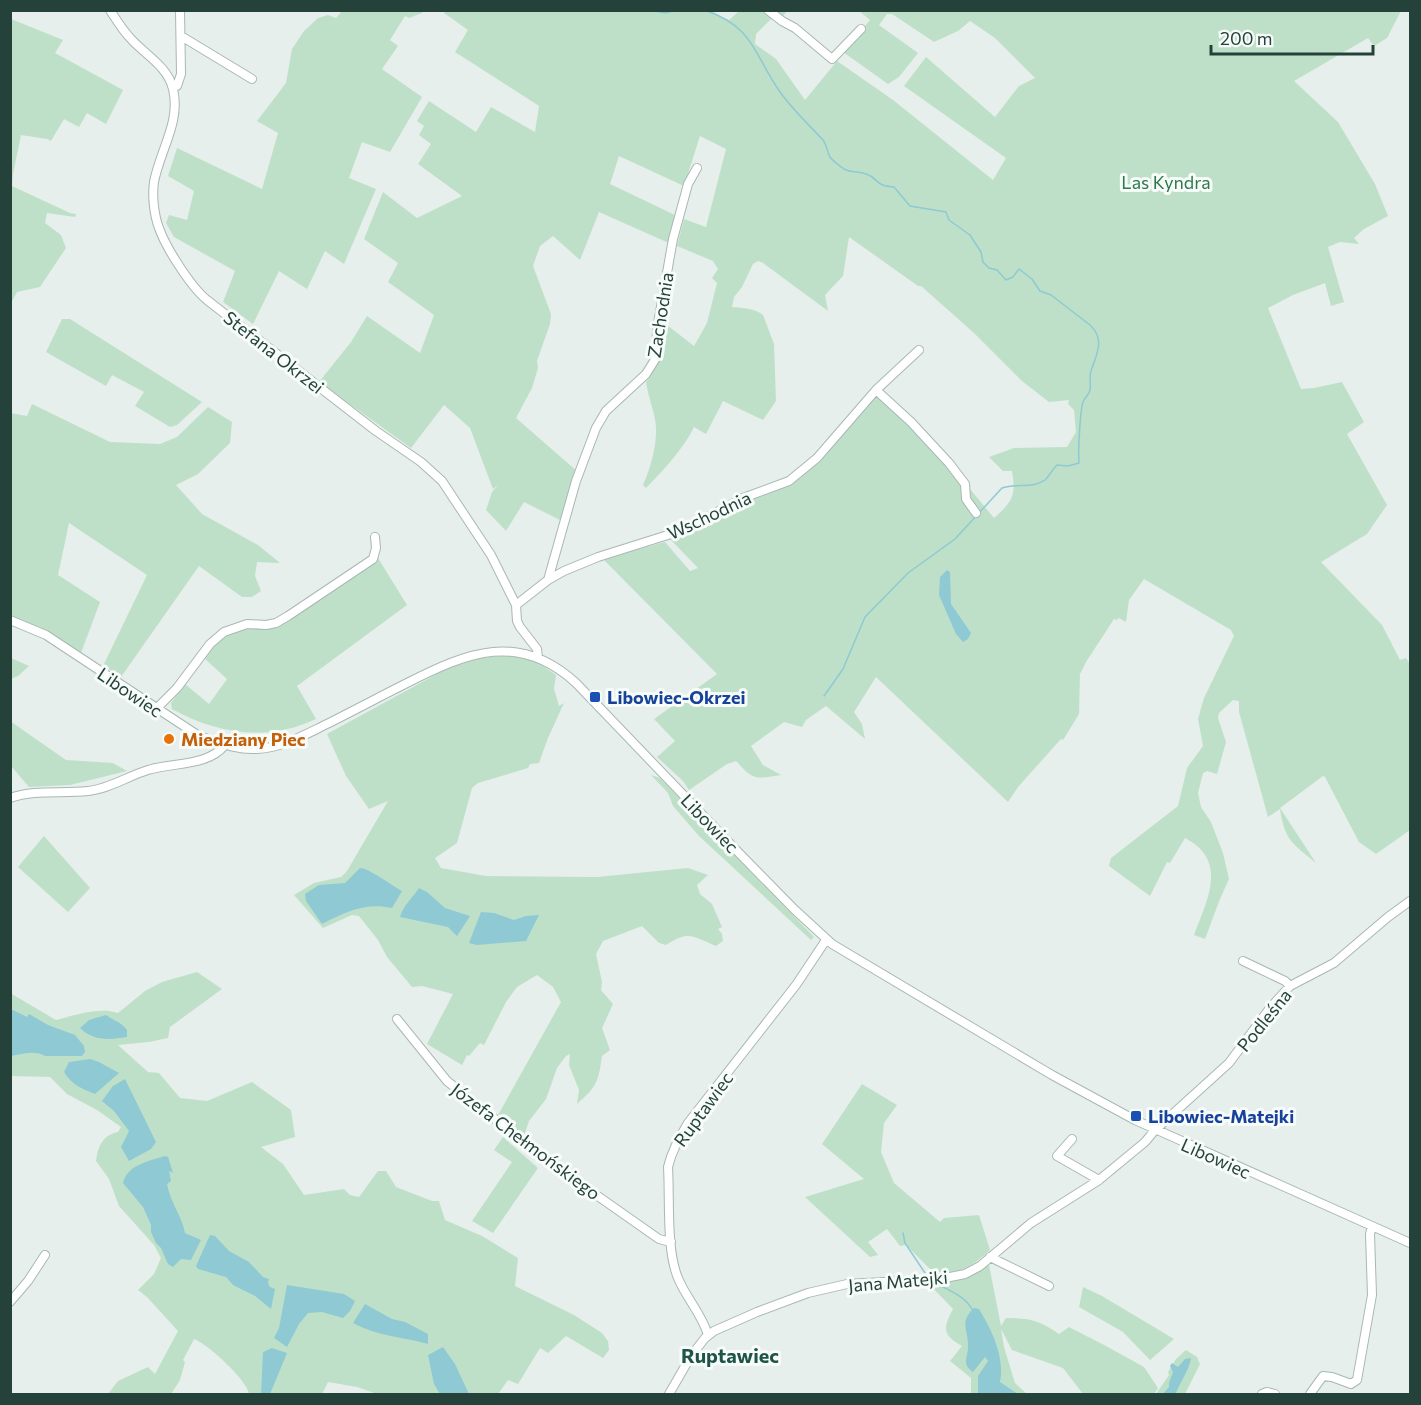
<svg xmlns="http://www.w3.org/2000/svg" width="1421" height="1405" viewBox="0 0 1421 1405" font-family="Commissioner,sans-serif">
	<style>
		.green { fill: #bfe0c8 }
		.water { fill: #8ec9d4 }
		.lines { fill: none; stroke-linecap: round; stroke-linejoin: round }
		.stream { stroke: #8ec9d4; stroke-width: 1.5 }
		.minor-casing { stroke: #a8b8b2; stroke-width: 10 }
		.minor { stroke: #fff; stroke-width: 8 }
		.transit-dot { fill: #1a4fb4; stroke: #f7fbf9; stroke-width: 2 }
		.food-dot { fill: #e8710a; stroke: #f7fbf9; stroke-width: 2 }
		.labels { text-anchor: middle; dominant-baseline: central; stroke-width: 6; stroke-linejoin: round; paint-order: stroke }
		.park-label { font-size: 18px; fill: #2d7a4b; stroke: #f7fbf9 }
		.street-label { font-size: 18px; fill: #24423a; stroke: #f7fbf9 }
		.transit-label { font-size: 18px; font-weight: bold; fill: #164399; stroke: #f7fbf9; text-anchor: start }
		.food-label { font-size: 18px; font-weight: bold; fill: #c56008; stroke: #f7fbf9; text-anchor: start }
		.neighbourhood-label { font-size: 20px; font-weight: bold; fill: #1f5548; stroke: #f7fbf9 }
	</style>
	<rect width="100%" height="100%" fill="#e6efeb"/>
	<path class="green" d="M711,10L720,17L729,20L739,11H787L781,19L773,17L756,34L755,44L776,59L805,100L837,61L893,100L993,180L1006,158L904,86L926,57L995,117L1019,86L1035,78L995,38L970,21L958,31L934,42L892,14H887L879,25L918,53L899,77L888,84L843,52L870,20L859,11H1401L1387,38L1374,46L1368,38L1294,81L1338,122L1375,184L1388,216L1364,229L1354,238L1359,244L1340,242L1328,247L1344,302L1331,306L1325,283L1293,295L1268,308L1301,389L1314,388L1342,382L1364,422L1347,434L1387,505L1367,534L1321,562L1382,625L1400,660L1406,658L1410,664V830L1376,854L1359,842L1325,777L1323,776L1280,808L1316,863C1292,843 1285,841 1280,809L1268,817L1239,712V701L1233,700L1219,713L1218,718L1226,742L1217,774L1207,771L1203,773L1198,793L1201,807L1211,822L1223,853L1229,879L1220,899L1205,939L1194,935C1207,900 1229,861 1185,838L1170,863L1167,862L1150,896L1109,866L1111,858L1178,806L1187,768L1203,746L1198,719L1204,698L1234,636L1231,630L1144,579L1129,600L1126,622L1119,618L1117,620L1114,619L1086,662L1080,674L1079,714L1063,740L1061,739L1018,787L1008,802L876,677L854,712L862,724L865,739L826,706L806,720L802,727L784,722L751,746L763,765L781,775C755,779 754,781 736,761L727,764L689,790L683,781L657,757L675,741L654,719L717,674L603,559L665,542L690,571L698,568L669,538L700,526L759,494L795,479L879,389L965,483L994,518C1013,501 1016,496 1012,471H1003L989,457L1014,448L1067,447L1076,432L1074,410L1068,404L1069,400L1049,402L1022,381L974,333L921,286H918L849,237L843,276L825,295L828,311L763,263L758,261L753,264L742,287L734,297L732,307C742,308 755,308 763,315L774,344L776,401L763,420L723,401L706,434L694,427C684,448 663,471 646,488L643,485C651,467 659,440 655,419C652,406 648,395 646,382C663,360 658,346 663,322L694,346L707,323L717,283L712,278L718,269L713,261L677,246L684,219L706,227L726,149L700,136L684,186L619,156L610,184L677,216L671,244L599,212L580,260L553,236L540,246L533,266L551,314L550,324L537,361L538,368L532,388L516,418L578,472L562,521L524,502L506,531L486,510L492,492L498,485L493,489L470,428L444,405L411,448L319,382L351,342L367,316L420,353L434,315L388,282L398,263L364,239L383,192L417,218L462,196L418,164L431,144L419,135L424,126L417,121L429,101L476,132L491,107L535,132L539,106L455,52L468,30L444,13L445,11Z
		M342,11H423L422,13L409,18L405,16L390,40L398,46L382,69L422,97L390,152L362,142L349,178L376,189L344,264L325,251L307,289L279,271L253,324L223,302L235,271L174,237L166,223L169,215L187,220L194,191L168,176L177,148L262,189L278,133L257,121L286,83L292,49L304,31L318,18L328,15L336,18Z
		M11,19L63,40L55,53L123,90L106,124L87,113L79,127L64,119L51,141L47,139L21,135L13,174L12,186L70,213L76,214L75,217L47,213L45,223L61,235L66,248L40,287L17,292L11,303Z
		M62,319H70L202,402L177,425L170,427L135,406L144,392L112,375L106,386L46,352Z
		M32,404L110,442L160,444L177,437L208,407L232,422L230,443L198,474L176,485L202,514L258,545L280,563L257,562L255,576L261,591L252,597H242L199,566L121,677L103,666L147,575L69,523L58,575L100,602L81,653L11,616L10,413L27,416Z
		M378,558L407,605L297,686L316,719C268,742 217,734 172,709L171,703L185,684L209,704L227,679L204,658L223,635L247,627L270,629Z
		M513,655L539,663L556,675L554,689L559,706L564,703L548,738L539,763L530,764L528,768L478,783L472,788L457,843L435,858L441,868L486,876L597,877L688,868L708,875L697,885L700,894L712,904L722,927L718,929L722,934L723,941L716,946C692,936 689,930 666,945L659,943L642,926L603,941L596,954L602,982L601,990L613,1004L602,1028L610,1050L602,1056C598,1083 597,1086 577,1104L579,1090L569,1065L570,1054L566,1056L557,1068L546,1099L529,1121L524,1136L498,1115L561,1002L553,987L537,975L517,987L506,1002L484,1045L480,1043L469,1056L467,1055L462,1065L427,1044L453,994L422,986L412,987L387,957L378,940L359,916L352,915L323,928L294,895L314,883L341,877L347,871L388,801L369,809L346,776L327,734L446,669L480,658Z
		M11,658L29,666L18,676L11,679Z
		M10,721L66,760L113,763L127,771L70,785L29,787L11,766Z
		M651,775L660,778L814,937L811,940L699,836L673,806L668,793Z
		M44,836L90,888L68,912L18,867Z
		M197,972L222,989L170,1027L168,1038L149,1042L118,1045L148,1072L159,1073L180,1098L207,1101L252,1082L291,1110L295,1137L261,1147L283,1164L304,1195L344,1189L350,1195L359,1197L378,1171H386L396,1187L432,1201H439L445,1220L482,1236L518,1258L515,1286L574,1315L602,1333L608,1341L609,1350L603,1358L566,1336L548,1353L540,1348L518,1384L508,1380L498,1394H377L357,1387L328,1382L322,1394H249C247,1380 208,1344 194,1339L183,1360L185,1362L180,1380L171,1394H108L118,1381L148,1367L155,1374L178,1331L147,1297L138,1290L154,1274L161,1258L154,1245L119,1206L109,1179L96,1161C98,1146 103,1135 118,1132L121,1127L97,1110L67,1094L50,1077L11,1076L10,993L56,1020C77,1015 98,1007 118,1013L145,991L162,982Z
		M862,1084L897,1105L884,1123L881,1152L894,1183L940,1222L944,1218L979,1215L990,1250C971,1267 961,1273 935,1274L906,1245L900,1246L887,1229L868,1242L878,1255L870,1257L805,1197L864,1179L822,1144Z
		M503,1137L538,1168L493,1233L472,1221L512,1162L494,1150Z
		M989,1265L1001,1326L1006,1318C1030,1318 1039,1320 1059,1334L1069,1327L1106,1346L1144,1367L1158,1388L1154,1394H1083L1063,1368L1012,1350L1001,1329L1004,1347L1015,1383L1027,1394H971V1378L950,1361L962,1346C942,1335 943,1328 953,1309L928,1283L965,1278Z
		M1083,1287L1102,1296L1174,1339L1150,1360L1123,1332L1079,1307Z
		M1186,1350L1197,1357L1200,1364L1185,1394H1156L1169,1375L1168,1372L1176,1359Z"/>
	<path class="water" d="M947,570L950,572L951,604L971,633L968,639L963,642L956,634L939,595L940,577Z
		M360,868C369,868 391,885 402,891L392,908C366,902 345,912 322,924L306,901L305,894L319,885L345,883Z
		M419,888L427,892L445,908L470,916L457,936L448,927L400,917C404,904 412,899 419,888Z
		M481,912L494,913L514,920L526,916L539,915L526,941L477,945L469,943Z
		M13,1010L27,1017L29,1014L48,1025L75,1035L84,1046L85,1052L82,1056H45C36,1050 21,1054 11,1056V1011Z
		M106,1015C114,1021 121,1022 127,1030V1037C109,1040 93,1041 80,1028L89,1020Z
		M90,1059L99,1062L119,1073L95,1094C82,1089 71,1084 64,1072L69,1062Z
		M125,1079L156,1142L151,1149L129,1161L121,1147L129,1131L114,1111L102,1101L113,1086Z
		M165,1156L168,1157L173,1173L169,1171L171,1181L167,1184C170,1202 182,1216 185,1233L201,1240L191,1260L181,1259L173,1267L168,1264L161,1248L156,1243L151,1232V1225L143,1207L123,1183C127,1165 149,1161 165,1156Z
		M210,1235L215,1236L229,1251L249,1262L263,1277L269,1279L268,1283L270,1287L275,1289L271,1309L255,1296L233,1285L226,1277L198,1269L196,1266Z
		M287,1285L344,1294L355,1301L350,1311L343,1318L322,1312L308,1313L299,1324L287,1347L274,1338L279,1328Z
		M365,1304L392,1319L405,1322L428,1334V1344C403,1337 376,1336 353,1323Z
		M974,1308L979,1309C992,1330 1005,1358 1000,1382L1018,1394H978V1376L988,1361L985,1357L973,1372C960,1363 969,1357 968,1345C968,1329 959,1322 974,1308Z
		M443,1347L455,1364L469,1394H440L434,1384L428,1355Z
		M272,1348L287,1353L270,1394H261L263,1352Z
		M1191,1358C1189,1371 1181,1380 1176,1393L1163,1394L1169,1387V1383L1173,1372L1170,1366L1172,1363L1178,1367L1185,1359Z"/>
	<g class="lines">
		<path class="stream" d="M649,10L666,13L677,10
			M704,10C754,26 754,55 780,92C793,110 808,124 823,140C827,145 827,152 830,157C832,160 841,167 844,169C851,173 859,171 866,174C879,178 874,186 894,187L910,206L946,212L949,220L970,235L981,252L983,262L989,268L997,270L1006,280L1013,277L1019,269L1032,279L1040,291L1051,295L1090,325C1106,340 1096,355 1091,371C1089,376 1091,384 1090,390C1089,395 1085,397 1083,402C1080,412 1078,451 1079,463L1068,466L1057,465C1053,469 1049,476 1045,480C1033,489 1015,483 1002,488L955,539L908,573L865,617L843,669L824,696
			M903,1233L905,1243L925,1273
			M936,1283C949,1291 966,1296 973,1311"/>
		<defs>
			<path id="minor" d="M110,10C117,21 123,31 132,40C146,55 168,67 173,89C181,122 160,150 154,182C152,196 154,215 159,228C166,248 191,287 207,300L376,431L421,462L442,481L491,555L516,605L517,621L520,627L537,649L538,658
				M768,10L782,21L795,28L832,59L861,29
				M181,36L252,79
				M172,86H177L181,74L180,10
				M876,390L911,422L949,463L965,484L966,499L976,513
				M548,580L576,481L596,428L606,411L646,374L656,358L657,329L673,239L688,184L697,168
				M516,605L548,580L564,571L598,557L671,534L691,526L743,498L789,481L817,458L876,390L919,350
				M10,620L46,635L199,736C218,742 236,750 256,749C283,748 306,734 329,723C355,710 381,696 407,683C468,652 519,631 576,683L740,854L795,910L832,944L1052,1075L1135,1120L1410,1243
				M156,709L177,688L210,644L224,632L247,624L266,625L276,623L288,616L373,559L376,548L375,537
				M10,798C35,789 62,794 88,791C109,789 128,776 148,770C173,762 207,767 225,745
				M1243,961L1285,981L1290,986
				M397,1019L447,1081L545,1159L659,1239L671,1242
				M1072,1139L1057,1156L1099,1180
				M990,1257L1049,1286
				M10,1302L28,1281L45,1255
				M708,1335C702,1314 686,1298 678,1278C666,1250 670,1199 668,1167C672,1150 680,1137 688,1123L796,985L826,940
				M669,1394L691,1356L705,1338L714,1331L757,1312L808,1293L847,1284L940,1279L965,1274L980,1266L1031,1223L1099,1180L1145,1142L1155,1130L1229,1063L1270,1008L1290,986L1334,963L1388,917L1410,901
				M1262,1394L1267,1392L1275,1394
				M1310,1394L1323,1376L1332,1377L1351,1384L1357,1380L1372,1295L1370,1234L1372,1226"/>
		</defs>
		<use href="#minor" class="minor-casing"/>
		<use href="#minor" class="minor"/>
	</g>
	<g class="transit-dot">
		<rect x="589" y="691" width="12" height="12" rx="3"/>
		<rect x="1130" y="1110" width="12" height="12" rx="3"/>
	</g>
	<circle class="food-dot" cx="169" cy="739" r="6"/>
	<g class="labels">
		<g class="park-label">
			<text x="1166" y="182">Las Kyndra</text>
		</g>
		<g class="street-label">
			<text transform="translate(660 315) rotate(-81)">Zachodnia</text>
			<text transform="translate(274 352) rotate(38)">Stefana Okrzei</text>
			<text transform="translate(709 515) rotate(-25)">Wschodnia</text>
			<text transform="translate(130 692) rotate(34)">Libowiec</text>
			<text transform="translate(710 823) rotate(46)">Libowiec</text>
			<text transform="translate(1264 1020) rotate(-51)">Podleśna</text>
			<text transform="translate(703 1109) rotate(-54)">Ruptawiec</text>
			<text transform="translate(526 1141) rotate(37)">Józefa Chełmońskiego</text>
			<text transform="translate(1216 1158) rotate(24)">Libowiec</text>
			<text transform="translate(898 1281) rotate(-5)">Jana Matejki</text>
		</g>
		<g class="transit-label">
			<text x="607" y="697">Libowiec-Okrzei</text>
			<text x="1148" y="1116">Libowiec-Matejki</text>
		</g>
		<g class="food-label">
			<text x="181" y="739">Miedziany Piec</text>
		</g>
		<g class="neighbourhood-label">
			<text x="730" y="1355">Ruptawiec</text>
		</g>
	</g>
	<rect width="1421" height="1405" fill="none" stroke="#24423a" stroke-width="24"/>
	<path d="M1211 45v9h162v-9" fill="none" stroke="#24423a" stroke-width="3"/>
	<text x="1220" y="45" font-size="18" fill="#24423a" stroke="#f7fbf9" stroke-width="4.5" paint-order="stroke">200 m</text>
</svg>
